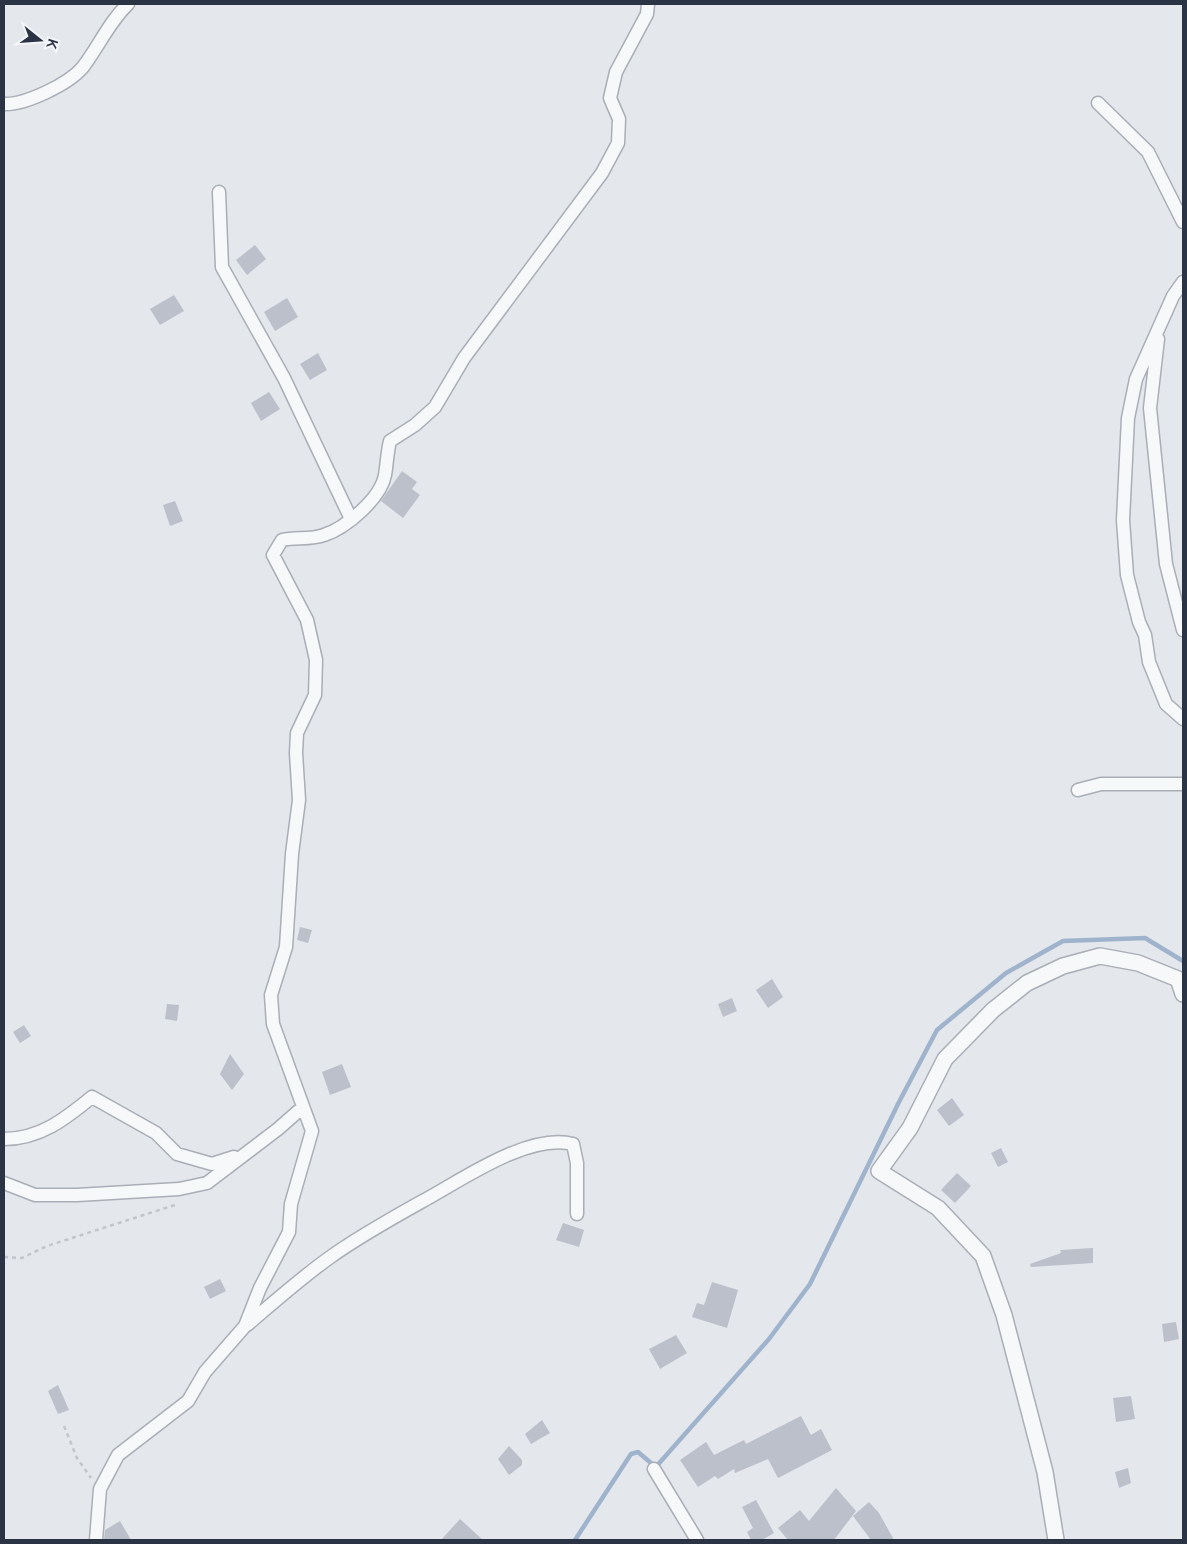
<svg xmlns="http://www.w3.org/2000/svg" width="1187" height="1544" viewBox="0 0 1187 1544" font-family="Raleway,sans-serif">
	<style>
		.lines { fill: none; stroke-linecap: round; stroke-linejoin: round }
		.stream { stroke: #9fb4cc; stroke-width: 4.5 }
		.building { fill: #bbc0ca }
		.minor-casing { stroke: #a9aeb7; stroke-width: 15 }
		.tertiary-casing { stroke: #a9aeb7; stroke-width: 18 }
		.path { stroke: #c2c5cb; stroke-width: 2.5; stroke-dasharray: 4 4; stroke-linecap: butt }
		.minor { stroke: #f7f8fa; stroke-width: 12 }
		.tertiary { stroke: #f7f8fa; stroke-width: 15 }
	</style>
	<rect width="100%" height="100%" fill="#e4e7ec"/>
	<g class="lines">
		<path class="stream" d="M575,1540L631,1454L638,1452L651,1463L654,1469L769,1339L810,1284L899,1102L937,1030L1006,973L1063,941L1145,938L1183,961"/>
	</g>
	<path class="building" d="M255,245L266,259L247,275L236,260Z
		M174,295L184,311L160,325L150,309Z
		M287,298L298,317L275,331L264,312Z
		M318,353L327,370L310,380L300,364Z
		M269,392L280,409L261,421L251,403Z
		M402,471L417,482L412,489L420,495L403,518L381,501Z
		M175,501L183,521L170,526L163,505Z
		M300,927L312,930L308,943L297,940Z
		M772,979L783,997L768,1008L756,990Z
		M732,998L737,1011L723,1017L718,1004Z
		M167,1004L179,1005L177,1021L165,1019Z
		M24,1025L31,1036L20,1043L13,1032Z
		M230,1054L244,1074L232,1090L220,1074Z
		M342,1064L351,1087L330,1095L322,1072Z
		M952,1098L964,1115L949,1126L937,1110Z
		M1001,1148L1008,1162L998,1167L991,1153Z
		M957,1173L971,1186L955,1203L941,1190Z
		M563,1223L584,1230L579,1247L556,1240Z
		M1093,1248V1263L1031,1267L1030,1264L1061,1253L1060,1250Z
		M220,1279L226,1291L210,1299L204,1287Z
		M712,1282L738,1290L727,1328L692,1317L697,1303L704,1305Z
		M1176,1322L1179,1339L1164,1342L1162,1324Z
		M676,1335L687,1353L660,1369L649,1349Z
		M58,1385L69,1410L58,1414L48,1391Z
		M1131,1396L1135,1419L1116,1422L1113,1398Z
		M801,1416L811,1435L821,1429L832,1450L778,1478L768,1459L735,1473L734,1469L718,1479L715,1476L698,1487L680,1460L706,1442L714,1455L744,1440L746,1444Z
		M542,1420L550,1433L531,1444L525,1434Z
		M509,1446L522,1460V1465L509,1475L498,1459Z
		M1128,1468L1131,1483L1119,1488L1115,1472Z
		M836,1488L856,1511L834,1540H788L778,1528L800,1510L809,1521Z
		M756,1500L774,1533L762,1540H751L747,1532L753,1528L742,1507Z
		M869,1502L879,1513L894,1540H871L853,1516Z
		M460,1519L483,1540H441Z
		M120,1521L131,1540H104L105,1530Z"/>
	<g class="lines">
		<defs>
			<path id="minor" d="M1098,103L1148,152L1183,222
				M4,104C25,105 69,84 83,67C99,46 109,22 128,4
				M219,192L222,267L284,378L351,519
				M1183,282L1173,296L1136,379L1128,418L1123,520L1127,575L1139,622L1145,635L1149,662L1166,704L1183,719
				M1158,339L1150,408L1166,564L1183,630
				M1078,790L1101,784H1183
				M4,1139C40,1139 65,1119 92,1097L156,1133L177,1154L212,1164L234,1157
				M4,1183L35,1195H77L179,1189L207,1183L278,1129L303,1107
				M247,1325C274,1302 301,1278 329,1258C361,1235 396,1216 430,1197C466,1177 530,1133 573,1144L577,1163V1214
				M654,1469L697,1540
				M96,1540L100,1489L118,1455L188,1401L205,1372L245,1326L260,1288L289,1232L291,1204L312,1131L273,1024L271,995L286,947L292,854L299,800L296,753L297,733L315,695L316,660L307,620L273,555L282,540C296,537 311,540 324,535C346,528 381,498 385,475C387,464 387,453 390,441L415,425L435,407L464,358L602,173L618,143L619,119L610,98L616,72L647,14L648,4"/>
			<path id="tertiary" d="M1056,1540L1045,1472L1004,1315L983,1256L938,1208L879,1171L910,1128L945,1059L993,1010L1027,983L1063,966L1100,956L1138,963L1178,979L1183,994"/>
		</defs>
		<use href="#minor" class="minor-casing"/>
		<use href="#tertiary" class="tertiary-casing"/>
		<path class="path" d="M4,1257L22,1258L47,1246L178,1204
			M64,1426L77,1458L91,1478"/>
		<use href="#minor" class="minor"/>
		<use href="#tertiary" class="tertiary"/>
	</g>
	<rect width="1187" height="1544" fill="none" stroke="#2b3445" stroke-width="10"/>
	<g transform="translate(40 40) rotate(107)" stroke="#f4f6f9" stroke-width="4" paint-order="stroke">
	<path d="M0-4L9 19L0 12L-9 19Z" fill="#2b3445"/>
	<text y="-8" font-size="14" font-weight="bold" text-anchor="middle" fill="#2b3445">K</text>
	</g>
</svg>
